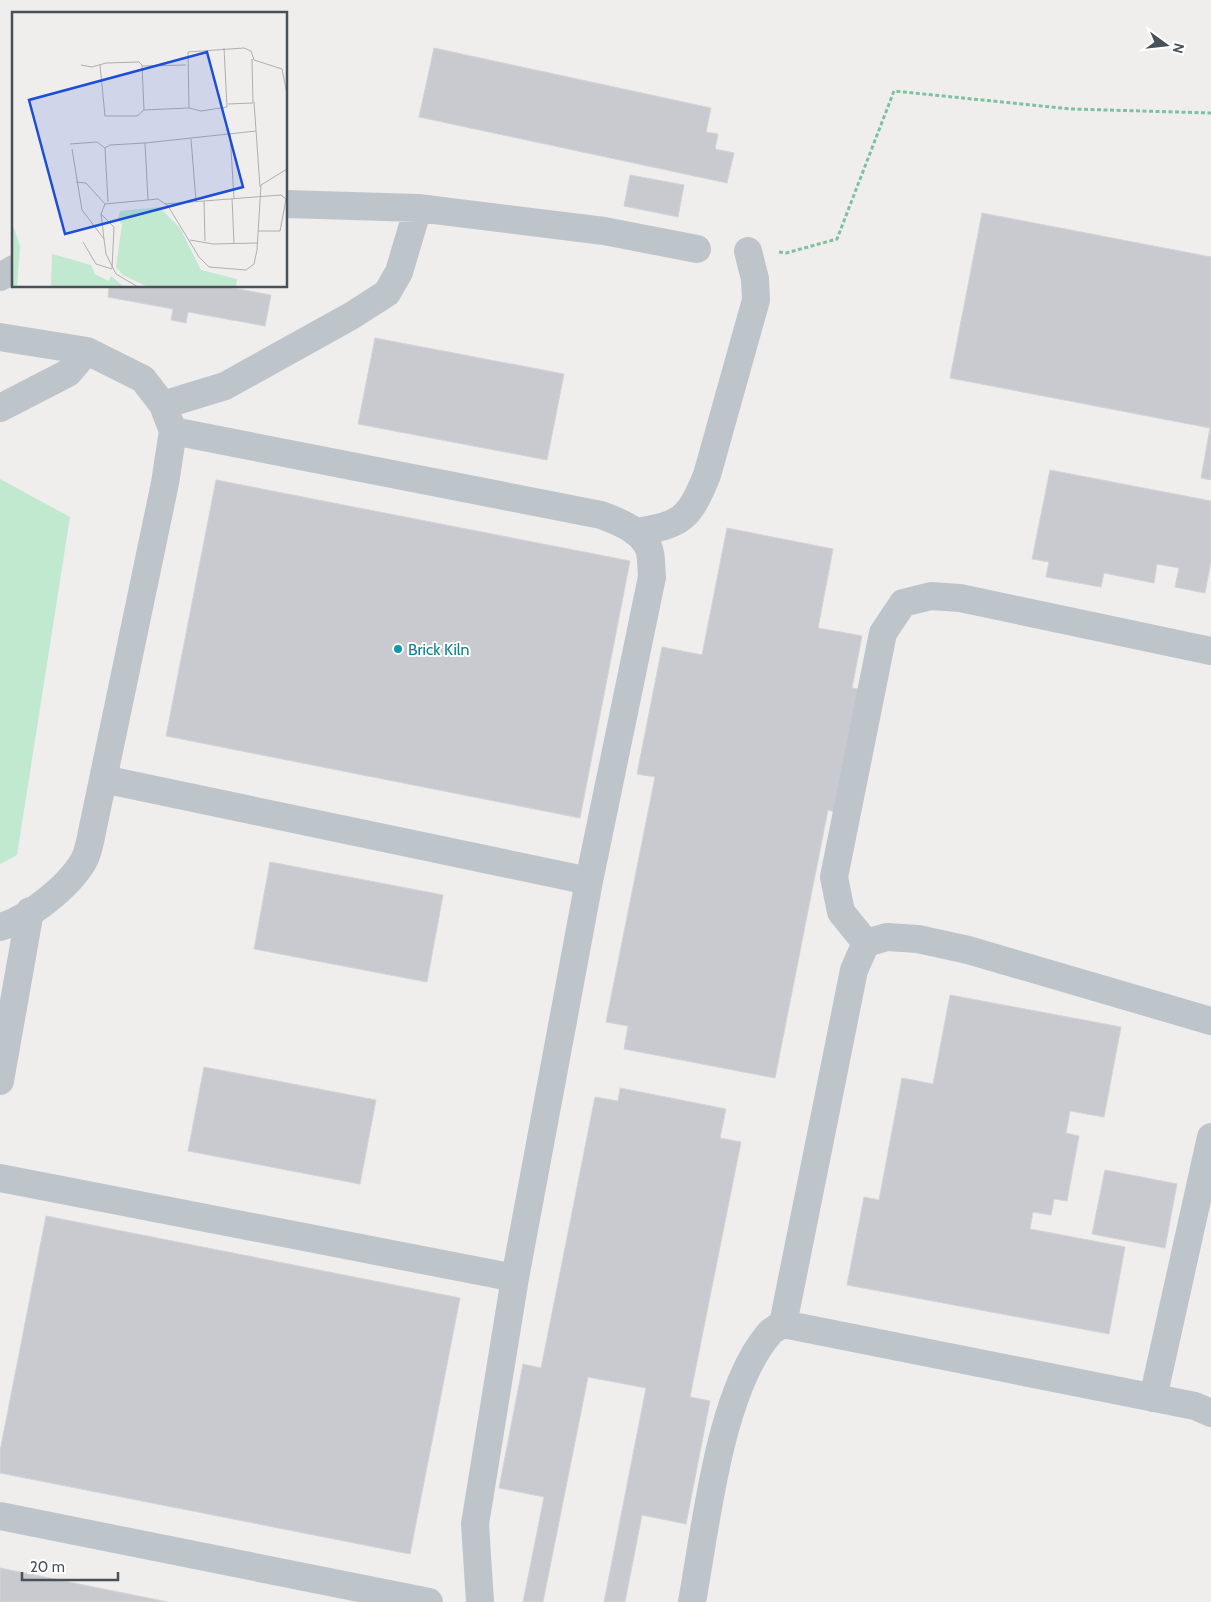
<svg xmlns="http://www.w3.org/2000/svg" width="1211" height="1602" viewBox="0 0 1211 1602" font-family="Cabin,sans-serif">
	<style>
		.green { fill: #c0e9d0 }
		.building { fill: #c9cacf; stroke: #d2d4d8 }
		.lines { fill: none; stroke-linecap: round; stroke-linejoin: round }
		.path { stroke: #7dc2a0; stroke-width: 3; stroke-dasharray: 4 2.5; stroke-linecap: butt }
		.minor { stroke: #bdc5cb; stroke-width: 28 }
		.culture-dot { fill: #0f9aa8; stroke: #fff; stroke-width: 2 }
		.labels { text-anchor: middle; dominant-baseline: central; stroke-width: 4; stroke-linejoin: round; paint-order: stroke }
		.culture-label { font-size: 16px; fill: #0d838f; stroke: #fff; text-anchor: start }
		.inset-road { fill: none; stroke: #adafb1; stroke-width: 1 }
		.view { fill: #1d4ed8; fill-opacity: 0.15; stroke: #1d4ed8; stroke-width: 2.5 }
		.inset-edge { fill: none; stroke: #485158; stroke-width: 2.5 }
	</style>
	<rect width="100%" height="100%" fill="#f0eded"/>
	<path class="green" d="M0,479L70,517L17,855L0,864Z"/>
	<path class="building" d="M434,48L711,108L706,132L718,134L715,149L734,153L727,183L419,117Z
		M630,175L684,185L678,217L624,206Z
		M982,213L1211,257V480L1201,478L1210,428L950,378Z
		M109,286H222L271,295L265,326L188,312L186,323L171,320L173,309L108,297Z
		M375,338L564,374L547,460L358,424Z
		M1050,470L1211,501V561L1205,593L1175,587L1179,568L1157,564L1154,583L1104,573L1101,587L1046,577L1049,562L1032,559Z
		M216,480L630,561L580,818L166,736Z
		M727,528L833,549L818,628L862,636L852,688L859,689L835,812L828,810L775,1078L624,1049L628,1026L606,1022L655,777L637,774L662,647L702,655Z
		M270,862L443,895L427,982L254,949Z
		M950,995L1121,1027L1104,1117L1070,1111L1066,1133L1079,1136L1067,1201L1054,1199L1051,1215L1033,1212L1030,1229L1125,1247L1109,1334L847,1285L864,1197L879,1200L902,1078L933,1084Z
		M204,1067L376,1100L360,1184L188,1151Z
		M620,1088L726,1109L720,1138L741,1142L690,1397L710,1401L686,1524L642,1515L625,1602H604L646,1388L588,1377L543,1602H523L544,1497L499,1488L523,1364L541,1368L595,1097L618,1101Z
		M1105,1170L1177,1184L1165,1248L1092,1234Z
		M46,1216L460,1298L410,1554L0,1473V1451Z
		M0,1568L168,1602H0Z"/>
	<g class="lines">
		<path class="path" d="M779,252L786,253L837,239L894,91L1071,109L1211,113"/>
		<path class="minor" d="M286,204L418,208L604,231L697,249
			M0,277L14,269
			M0,337L87,351L143,379L163,405L173,431L165,483L92,832C90,842 88,854 83,862C69,886 27,920 0,927
			M163,405L225,386L351,316L387,293L399,272L418,208
			M0,408L68,373L87,351
			M173,431L601,515C617,521 642,530 649,549C652,557 651,569 652,577L589,881
			M635,532C682,525 689,519 707,475L756,300L755,279L748,251
			M103,779L589,881L515,1278L475,1524L480,1602
			M866,943L841,912L834,877L883,633L903,603L931,596L960,598L1211,651
			M1211,1021L968,950L918,939L887,937L866,943L854,970L783,1324L1195,1406L1211,1413
			M0,1081L30,911
			M0,1178L515,1278
			M1153,1398L1211,1137
			M0,1516L429,1602
			M692,1602C706,1526 719,1394 768,1335C771,1330 778,1327 783,1324"/>
	</g>
	<circle class="culture-dot" cx="398" cy="649" r="5"/>
	<g class="labels">
		<g class="culture-label">
			<text x="408" y="649">Brick Kiln</text>
		</g>
	</g>
	<g transform="translate(12 12)">
		<rect width="275" height="275" fill="#f0eded"/>
		<path d="M147,195L168,216L189,258L225,267L224,275H136L111,263L104,255L110,212L106,208L108,199ZM0,210L8,234L5,275H0ZM40,242L79,253L83,262L97,269L99,264L112,275H39Z" fill="#c0e9d0"/>
		<path class="inset-road" d="M69,53L80,55L94,51L127,50L130,53L132,98L177,96L176,40L232,36L239,39L242,48L270,57L275,82M88,53L93,104H125L132,98M130,54L174,53M242,90L248,175M216,92L241,91L240,47M177,96L189,99L215,95L212,36M218,121L222,186M179,127L184,189M58,132L85,130L93,136M60,137L70,198L92,227L94,242L104,262L126,275M64,170L74,171L93,192M220,186L222,232M136,188L133,131L244,119M192,189L193,229M96,190L93,136L98,133L133,131M153,192L269,183L274,187L268,219H246M92,227L89,202L93,192L146,187L156,194L187,245L197,255L234,258L242,252L245,238L249,173L275,157M178,228L201,232L246,231M71,230L84,252L100,257L102,215L89,202"/>
		<path class="view" d="M195,40L231,175L53,222L17,88Z"/>
		<rect width="275" height="275" class="inset-edge"/>
	</g>
	<g transform="translate(1166 45) rotate(105)" stroke="#ffffff" stroke-width="4" paint-order="stroke">
	<path d="M0-4L9 19L0 12L-9 19Z" fill="#485158"/>
	<text y="-8" font-size="14" font-weight="bold" text-anchor="middle" fill="#485158">N</text>
	</g>
	<path d="M22 1572v8h96v-8" fill="none" stroke="#485158" stroke-width="2.5"/>
	<text x="30" y="1572" font-size="15" fill="#485158" stroke="#ffffff" stroke-width="4" paint-order="stroke">20 m</text>
</svg>
